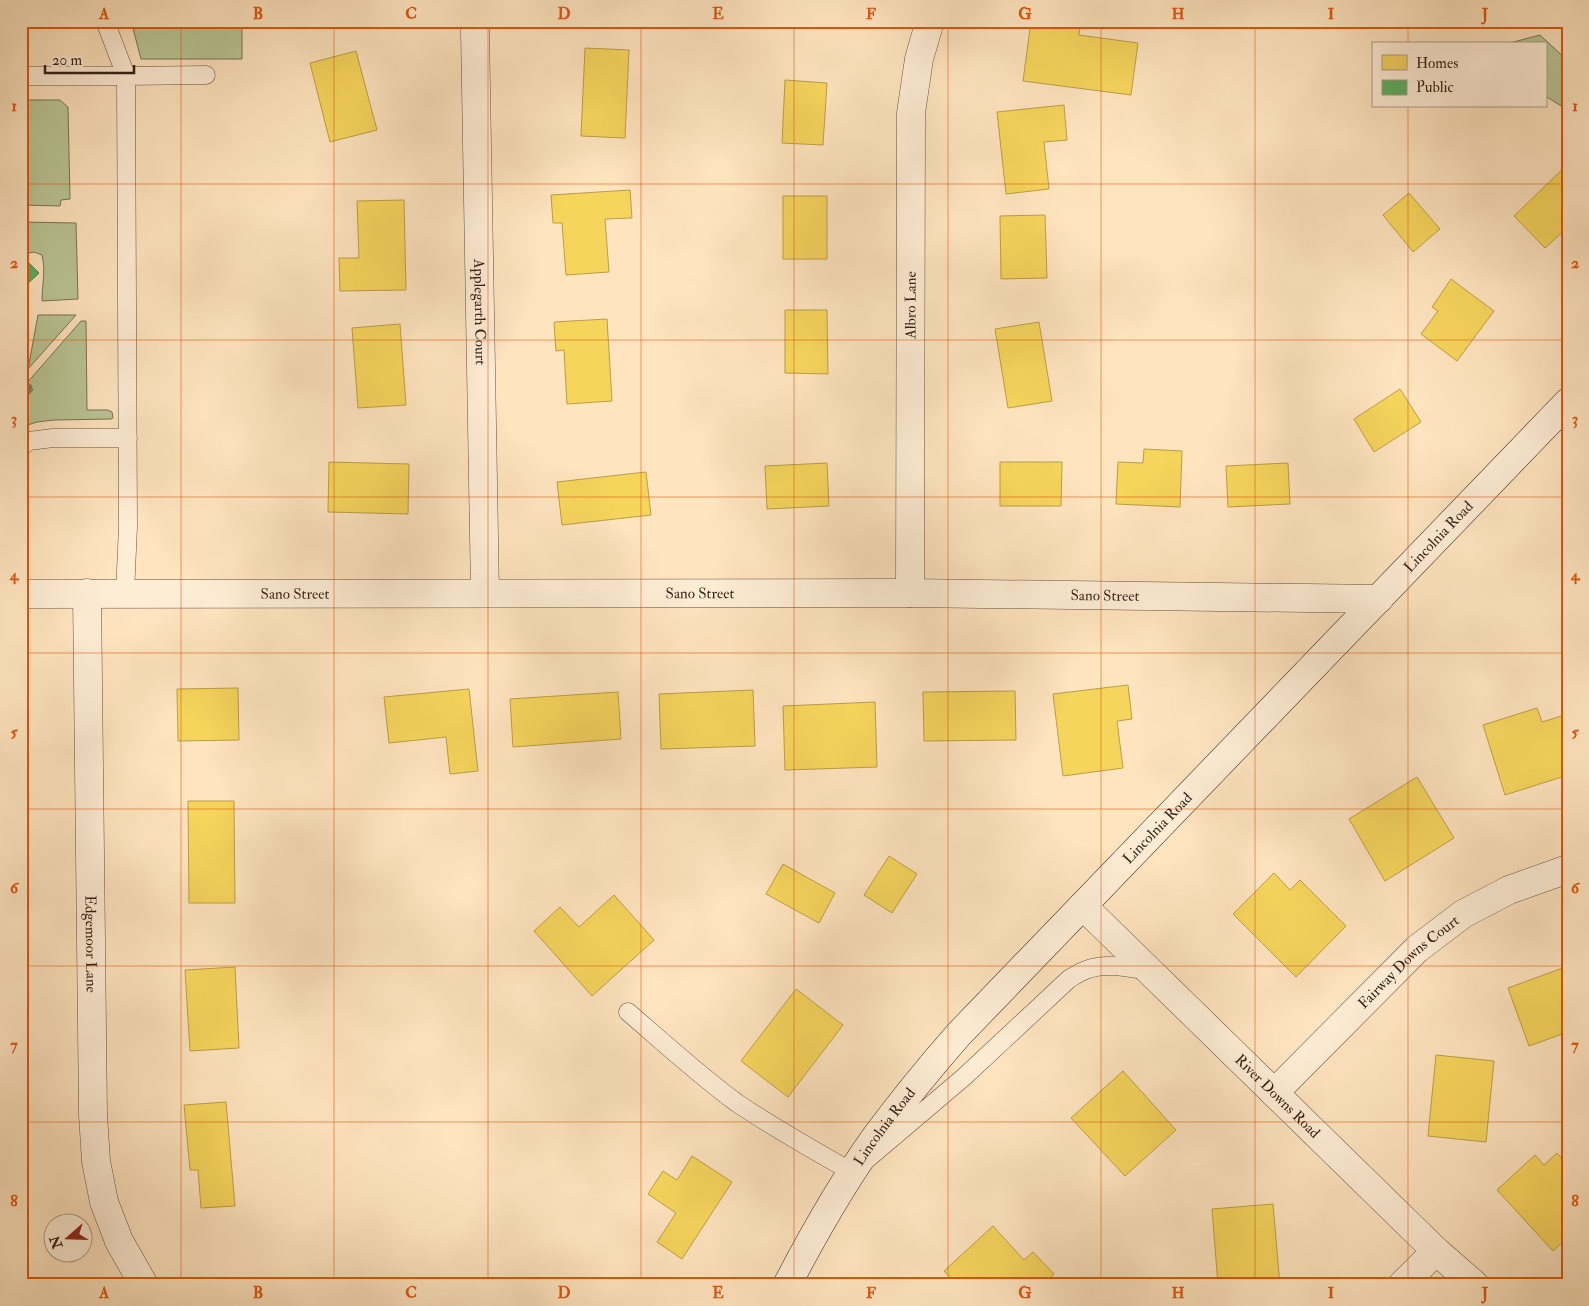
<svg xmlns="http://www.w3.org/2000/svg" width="1589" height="1306" viewBox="0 0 1589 1306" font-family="'IM FELL Double Pica',serif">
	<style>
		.green { fill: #bac596; stroke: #777256 }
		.homes { fill: #f6d55c; stroke: #bc9e47 }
		.public { fill: #5aae61; stroke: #4f834a }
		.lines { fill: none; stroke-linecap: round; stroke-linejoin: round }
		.stream { stroke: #757e76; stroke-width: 9 }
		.lane-casing { stroke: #665040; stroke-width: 19 }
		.street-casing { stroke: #665040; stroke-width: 29 }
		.secondary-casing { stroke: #341e15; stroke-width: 29 }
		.lane { stroke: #feedd5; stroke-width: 18 }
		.street { stroke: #feedd5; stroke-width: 28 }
		.secondary { stroke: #feedd5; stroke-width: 28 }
		.grid { fill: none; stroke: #df560c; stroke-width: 1; stroke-opacity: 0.55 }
		.labels { text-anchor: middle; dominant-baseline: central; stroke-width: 5; stroke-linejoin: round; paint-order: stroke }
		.street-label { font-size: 15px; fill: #341e15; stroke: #feedd5 }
		.neatline { fill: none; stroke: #df560c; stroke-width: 2 }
		.grid-label { font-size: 16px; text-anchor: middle; font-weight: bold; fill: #df560c }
	</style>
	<rect width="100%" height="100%" fill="#fee4bf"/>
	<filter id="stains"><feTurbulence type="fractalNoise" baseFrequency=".004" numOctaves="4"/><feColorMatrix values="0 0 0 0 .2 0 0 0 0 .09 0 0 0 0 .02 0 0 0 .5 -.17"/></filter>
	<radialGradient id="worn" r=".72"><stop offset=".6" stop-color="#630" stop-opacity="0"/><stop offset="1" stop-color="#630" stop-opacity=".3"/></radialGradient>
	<path class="green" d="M131,21H242V59H141Z
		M1540,35L1568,61V110L1545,96V44H1506Z
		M21,100H60L68,107L70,199L61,200L60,206L21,205Z
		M21,222L76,223L78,299L42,301C42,283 46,273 42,255L34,252L29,253L21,246L27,239L24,229L21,227Z
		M38,315H76L28,369Z
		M81,321H86L87,410H108L112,412L113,418L111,419L54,420L37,422L21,427V393L26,397L33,390L26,384Z"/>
	<path class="homes" d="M802,21H844L843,29Z
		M1031,21H1081L1079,35L1138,43L1131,95L1023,81Z
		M585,48L629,50L625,138L581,136Z
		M356,51L377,130L330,142L310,63Z
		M785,80L827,83L823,145L782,143Z
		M1064,105L1067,140L1044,142L1049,189L1006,194L997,112Z
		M1568,164V227L1545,248L1514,216Z
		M630,190L632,218L605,219L609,272L566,275L562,223H553L551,195Z
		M1409,193L1440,229L1413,252L1383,215Z
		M783,196H827V259H783Z
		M404,200L406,290L340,291L339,258H359L357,201Z
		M1045,215L1047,278L1001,279L1000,216Z
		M1451,279L1494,311L1457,361L1421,334L1438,311L1432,307Z
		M785,310H827L828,374L785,373Z
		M607,319L612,401L567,404L564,350L556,351L554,322Z
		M1039,322L1052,401L1008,408L995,329Z
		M400,324L406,405L358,408L352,328Z
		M1400,389L1421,422L1374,452L1354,419Z
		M1144,449L1182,451L1180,507L1116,504L1118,462L1143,463Z
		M329,462L409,464L408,514L328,512Z
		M1000,462H1062L1061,506H1000Z
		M827,463L829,506L767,509L765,466Z
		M1288,463L1290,504L1228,507L1226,466Z
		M646,472L651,515L562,525L557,482Z
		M1128,685L1132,719L1117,721L1123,768L1063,776L1053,694Z
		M238,688L239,740L178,741L177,689Z
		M469,689L478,771L450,774L446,737L389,743L384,697Z
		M753,690L755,746L661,749L659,694Z
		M1015,691L1016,740L924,741L923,692Z
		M618,692L621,739L513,747L510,699Z
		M875,702L877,767L785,770L783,706Z
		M1537,708L1542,722L1568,714V775L1505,795L1483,725Z
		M1417,777L1454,838L1385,881L1349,819Z
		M188,801H234L235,903H189Z
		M889,856L917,874L892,913L864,895Z
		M783,864L835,893L819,923L766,894Z
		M1274,873L1290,890L1300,880L1346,926L1296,977L1233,914Z
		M614,895L654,940L592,996L534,931L560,907L579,927Z
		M1568,966V1032L1529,1046L1508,988Z
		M235,967L239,1048L190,1051L185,970Z
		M796,989L843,1025L788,1097L741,1061Z
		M1436,1055L1494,1061L1486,1142L1428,1136Z
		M1123,1071L1176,1130L1125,1176L1071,1118Z
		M226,1102L235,1206L201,1208L198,1170H190L184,1105Z
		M1557,1153L1568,1165V1237L1553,1251L1497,1190L1535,1155L1544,1165Z
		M692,1156L732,1182L682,1259L657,1242L676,1213L648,1194L663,1171L677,1180Z
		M1273,1204L1280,1285H1218L1212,1209Z
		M993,1226L1024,1260L1033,1252L1054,1274L1043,1285H957L944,1271Z"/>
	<path class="public" d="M21,255L39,273L21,290Z"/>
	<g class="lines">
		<path class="stream" d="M24,392L28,388"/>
		<defs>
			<path id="lane" d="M105,21L126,76L206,75
				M21,76H126L128,527L125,593
				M21,447L29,441L53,438H128
				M628,1012C664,1043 699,1075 737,1103C774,1128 813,1150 852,1172L964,1077L1069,979C1074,976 1080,972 1086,970C1106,962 1129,968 1149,971"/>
			<g id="street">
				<path id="s1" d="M475,31L485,593"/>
				<path id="s2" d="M87,593L93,1115L96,1161L104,1202L119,1241L144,1285"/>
				<path id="s3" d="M910,593L911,113L919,59L930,21"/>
				<path id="s4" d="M21,594L910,593L1379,599"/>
				<path id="s5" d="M1083,906L1436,1251L1475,1285"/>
				<path id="s6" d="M1274,1093L1417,949L1463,914L1509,890L1568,869"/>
				<path d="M1402,1285L1436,1251"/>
			</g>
			<g id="secondary">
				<path id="s7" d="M787,1285C814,1233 843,1182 877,1135C903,1100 930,1067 959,1034L1568,402"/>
			</g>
		</defs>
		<use href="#lane" class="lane-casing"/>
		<use href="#street" class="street-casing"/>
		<use href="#secondary" class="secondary-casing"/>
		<use href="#lane" class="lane"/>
		<use href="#street" class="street"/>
		<use href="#secondary" class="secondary"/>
	</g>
	<path class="grid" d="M181,21V1285M334,21V1285M488,21V1285M641,21V1285M794,21V1285M948,21V1285M1101,21V1285M1255,21V1285M1408,21V44M1408,106V1285M21,184H1568M21,340H1568M21,497H1568M21,653H1568M21,809H1568M21,966H1568M21,1122H1568"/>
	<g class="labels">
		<g class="street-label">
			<text stroke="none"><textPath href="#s3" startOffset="288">Albro Lane</textPath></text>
			<text stroke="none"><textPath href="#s1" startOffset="281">Applegarth Court</textPath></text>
			<text stroke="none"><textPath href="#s7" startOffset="996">Lincolnia Road</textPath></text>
			<text stroke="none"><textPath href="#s4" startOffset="274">Sano Street</textPath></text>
			<text stroke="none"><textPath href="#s4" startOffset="679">Sano Street</textPath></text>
			<text stroke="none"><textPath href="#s4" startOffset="1084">Sano Street</textPath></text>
			<text stroke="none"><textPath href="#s7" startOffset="591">Lincolnia Road</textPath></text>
			<text stroke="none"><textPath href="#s2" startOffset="351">Edgemoor Lane</textPath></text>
			<text stroke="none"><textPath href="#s6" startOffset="188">Fairway Downs Court</textPath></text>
			<text stroke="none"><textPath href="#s5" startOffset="272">River Downs Road</textPath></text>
			<text stroke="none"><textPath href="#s7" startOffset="186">Lincolnia Road</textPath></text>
		</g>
	</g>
	<rect width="1589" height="1306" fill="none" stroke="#fee4bf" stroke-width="55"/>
	<rect x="1372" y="42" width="175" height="65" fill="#feedd5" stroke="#ad9a88"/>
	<rect x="1382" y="55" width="25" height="15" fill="#f6d55c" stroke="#ad9a88"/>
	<text x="1416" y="68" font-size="15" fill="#341e15">Homes</text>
	<rect x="1382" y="80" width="25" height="15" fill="#5aae61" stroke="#ad9a88"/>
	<text x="1416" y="92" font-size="15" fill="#341e15">Public</text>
	<g transform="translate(68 1238) rotate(250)"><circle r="24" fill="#feedd5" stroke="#ad9a88"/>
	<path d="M0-4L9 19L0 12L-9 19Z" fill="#8f2418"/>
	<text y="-8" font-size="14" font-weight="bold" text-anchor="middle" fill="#341e15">N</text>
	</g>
	<path d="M45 65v8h89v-8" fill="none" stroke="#341e15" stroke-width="2.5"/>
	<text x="52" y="65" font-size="15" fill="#341e15" stroke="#feedd5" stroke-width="4" paint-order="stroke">20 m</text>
	<rect x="28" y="28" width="1534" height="1250" class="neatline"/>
	<g class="grid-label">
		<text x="104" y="19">A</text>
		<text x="258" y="19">B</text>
		<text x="411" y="19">C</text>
		<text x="564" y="19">D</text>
		<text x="718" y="19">E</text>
		<text x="871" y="19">F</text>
		<text x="1025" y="19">G</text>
		<text x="1178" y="19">H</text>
		<text x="1331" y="19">I</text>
		<text x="1485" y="19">J</text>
		<text x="14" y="111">1</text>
		<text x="1575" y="111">1</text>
		<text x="14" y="268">2</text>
		<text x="1575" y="268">2</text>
		<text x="14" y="424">3</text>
		<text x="1575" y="424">3</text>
		<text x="14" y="580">4</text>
		<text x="1575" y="580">4</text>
		<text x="14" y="737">5</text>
		<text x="1575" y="737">5</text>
		<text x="14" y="893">6</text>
		<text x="1575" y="893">6</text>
		<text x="14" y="1050">7</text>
		<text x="1575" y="1050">7</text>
		<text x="14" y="1206">8</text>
		<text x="1575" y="1206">8</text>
		<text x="104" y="1298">A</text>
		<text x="258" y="1298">B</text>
		<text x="411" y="1298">C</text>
		<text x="564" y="1298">D</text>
		<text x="718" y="1298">E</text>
		<text x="871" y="1298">F</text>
		<text x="1025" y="1298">G</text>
		<text x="1178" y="1298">H</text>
		<text x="1331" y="1298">I</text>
		<text x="1485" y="1298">J</text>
	</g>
	<rect width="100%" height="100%" filter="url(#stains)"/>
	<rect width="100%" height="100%" fill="url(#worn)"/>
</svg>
